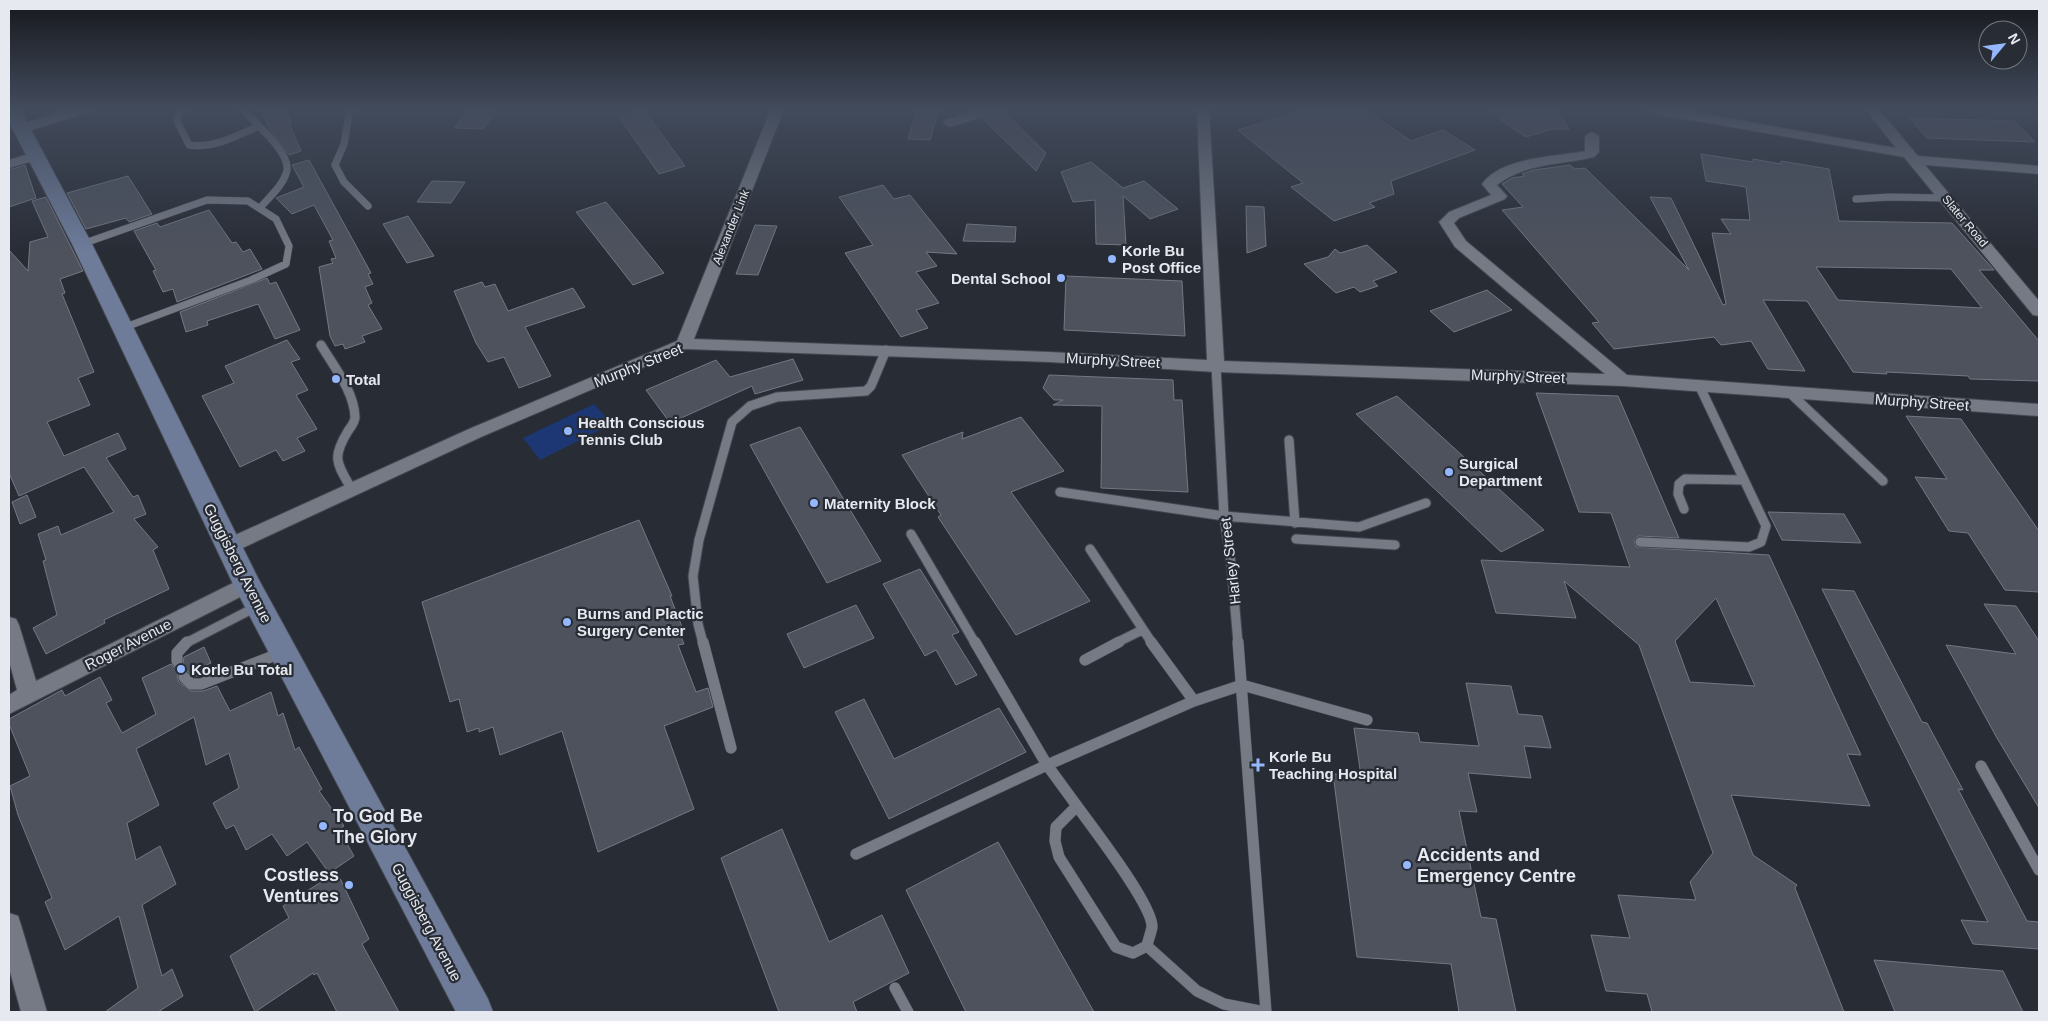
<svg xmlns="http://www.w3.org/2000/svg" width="2048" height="1021" viewBox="0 0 2048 1021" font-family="Arial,sans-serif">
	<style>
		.green { fill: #1c3774 }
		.building { fill: #4d525d; stroke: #737983; fill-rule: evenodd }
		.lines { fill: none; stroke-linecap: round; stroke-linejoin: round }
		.service-far2-casing { stroke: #43484f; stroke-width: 8 }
		.service-far1-casing { stroke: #43484f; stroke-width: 11 }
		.service-casing { stroke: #43484f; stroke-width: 12 }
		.minor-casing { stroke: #43484f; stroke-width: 2 }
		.secondary-casing { stroke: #43484f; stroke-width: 2 }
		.service-far2 { stroke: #757a85; stroke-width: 7 }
		.service-far1 { stroke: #757a85; stroke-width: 9 }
		.service { stroke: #757a85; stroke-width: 11 }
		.minor { fill: #757a85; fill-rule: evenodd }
		.secondary { fill: #6e7c9a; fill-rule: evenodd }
		.poi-dot { fill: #94b7fd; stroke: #282c35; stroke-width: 2 }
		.labels { text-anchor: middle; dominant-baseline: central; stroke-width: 4.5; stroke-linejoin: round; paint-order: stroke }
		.far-street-label { font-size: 12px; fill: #e6e9ef; stroke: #282c35 }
		.poi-label { font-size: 15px; font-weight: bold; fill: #e6e9ef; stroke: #282c35; text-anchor: start }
		.street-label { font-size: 15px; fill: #e6e9ef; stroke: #282c35 }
		.near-poi-label { font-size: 18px; font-weight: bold; fill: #e6e9ef; stroke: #282c35; text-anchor: start }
	</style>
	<rect width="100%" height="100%" fill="#282c35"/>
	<path class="green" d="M594,404L612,424L540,460L523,438Z"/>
	<path class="building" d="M259,109H285L292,122L289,123L301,151L289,155L271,131Z
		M469,109H498L483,129L454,128Z
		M917,109H939L930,140L908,139Z
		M1001,109L1046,153L1036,171L983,119L999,114Z
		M1305,109H1365L1411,141L1443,130L1475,150L1391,181L1394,194L1369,203L1375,207L1334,221L1291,187L1303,183L1238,130Z
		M1491,109H1556L1569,129H1552L1526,137L1499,119L1503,117Z
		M644,110L685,166L659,174L619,117Z
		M1909,118L2014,121L2035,142L1927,138Z
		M1701,154L1753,162V159L1781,164V161L1829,169L1839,221L1952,223L1994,270H1979L2039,341V381L1970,379L1968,376L1886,372L1887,374L1853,372L1807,301L1763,300L1805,371L1768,369L1751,341L1721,345L1714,337L1614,349L1592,323L1599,322L1502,210L1523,207L1502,184L1512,178L1525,176L1522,174L1534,170L1570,165L1575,169L1585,168L1689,270L1650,197L1671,198L1723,305L1726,304L1712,233L1731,234L1721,219L1750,220L1746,187L1706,181ZM1816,267L1951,269L1982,308L1838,300Z
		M309,160L371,273L368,274L373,284L365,287L372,303L368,305L382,329L362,336L365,342L345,349L343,344L335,346L330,336L319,267L333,263L331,259L336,258L329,241L333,240L314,205L292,214L276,198L304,187L292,165Z
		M1091,162L1123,188L1144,181L1178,209L1150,219L1123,196L1126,245L1096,244L1095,200L1073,202L1061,172Z
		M25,165L36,198L9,207V170Z
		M128,176L152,214L129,222L126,218L86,229L67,193Z
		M432,181L465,182L451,203L417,202Z
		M883,185L894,199L910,195L957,254L926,252L937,266L916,272L939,303L916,310L928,328L901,337L845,253L873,245L839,197Z
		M46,197L83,271L60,279L65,293L62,294L94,372L78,378L90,405L47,422L64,456L118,433L126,449L106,458L133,497L138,495L146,514L134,519L158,547L153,550L169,589L104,620L105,623L46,654L33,628L57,615L43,561L46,560L38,534L58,526L61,535L114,512L84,467L19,496L9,473V250L28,271L30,242L48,237L32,201Z
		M606,202L664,273L633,285L576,212Z
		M1246,206L1264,207L1266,246L1247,253Z
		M209,210L232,243L236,242L243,252L250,249L262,269L177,302L173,289L163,292L153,271L156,270L134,231L157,223L160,227Z
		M408,216L434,256L407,263L383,224Z
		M967,224L1016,227L1015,242L963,241Z
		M755,225L777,226L758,275L736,274Z
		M1367,245L1397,272L1373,281L1378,286L1360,292L1354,287L1336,293L1304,264L1328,257L1335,249L1340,253Z
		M1066,276L1182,281L1185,336L1064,330Z
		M267,278L270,284L276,282L300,330L275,339L258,304L207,321L208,325L186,332L180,312Z
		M482,282L485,287L495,284L508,311L573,288L585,307L525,327L551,376L519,388L504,357L488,362L476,343L454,291Z
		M1487,290L1512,310L1454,332L1430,311Z
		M287,340L300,359L291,362L308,390L296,395L317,429L297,438L305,451L283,461L276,450L240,467L202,396L234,383L225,366Z
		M793,359L803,380L755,394L752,386L670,423L646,390L716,360L730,377Z
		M1049,375L1173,380L1174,400H1182L1188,492L1101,488L1102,406L1053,405L1063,400H1054L1043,388Z
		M1536,393L1618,396L1679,538L1638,536L1634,541L1636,547L1769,555L1861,755L1847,754L1870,806L1731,795L1753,855L1797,885L1795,888L1844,1012H1652L1647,994L1606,991L1591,935L1630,938L1618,895L1696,900L1690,882L1713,853L1639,645L1564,581L1576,618L1496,613L1481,560L1630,567L1611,513L1579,512ZM1716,598L1755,686L1690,682L1675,641Z
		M1397,396L1544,530L1501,552L1356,414Z
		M1906,416L1961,419L2039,531V592L2005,590L1968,533L1949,531L1915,477L1947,479Z
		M1021,417L1064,471L1011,492L1090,601L1016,635L938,517L941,515L902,455L963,432L962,439Z
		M800,427L881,561L827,583L750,445Z
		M27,495L36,517L20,524L12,502Z
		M1768,512L1844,514L1861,543L1782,540Z
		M639,520L672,596H670L684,632L680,634L684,644L678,645L696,692L708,688L713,707L664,726L694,809L598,852L562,731L500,755L493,727L479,732V728L467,732L459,699L450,702L422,602Z
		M920,569L959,632L952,635L977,675L956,685L936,650L925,656L883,584Z
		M1822,589L1854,591L1922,722L1927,723L1963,790L1958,789L2027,921L2039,922V949L1973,944L1961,920L1988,922Z
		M1984,604L2016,606L2039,641V808L1997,738L1946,645L2016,654Z
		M856,605L874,638L804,668L787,634Z
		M204,647L211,663L206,665L210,673L194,677L186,670H182L177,676L179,682L191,691H203L217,686L230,711L271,692L278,716L283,713L295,750L299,747L322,789L319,791L344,826L339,830L354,856L329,873L307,842L287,856L272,834L246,850L234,825L226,829L213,803L239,788L229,753L206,765L194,717L136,749L159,805L127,823L136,860L160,846L176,884L142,905L162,976L172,969L183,996L158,1012H105L138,988L119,916L65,950L45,902L52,898L18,815L10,786L30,776L9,724V719L62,690L65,696L100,677L112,700L106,703L122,733L156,714L142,678L171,664L174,667H180L183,664L184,657Z
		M1466,683L1511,686L1518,714L1542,716L1551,748L1524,746L1531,778L1468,773L1477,812L1459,811L1481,917L1496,919L1516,1012H1459L1451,964L1357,957L1333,774L1361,776L1354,728L1418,733L1420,742L1479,746Z
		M864,699L894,759L999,708L1026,752L889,819L835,712Z
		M782,829L829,942L882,915L909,973L853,1002L857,1012H779L721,858Z
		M998,842L1094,1012H966L906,890Z
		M337,872L369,939L362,944L399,1012H337L317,973L314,975L313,973L255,1012L230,956L289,918L283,906Z
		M1874,960L2003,971L2023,1012H1895Z"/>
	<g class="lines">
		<defs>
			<path id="service-far2" d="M185,109L179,114L177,121L189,145C214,149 235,136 257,127
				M242,109C254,122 290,152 287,170C284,185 269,197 260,208
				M350,109L344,144L335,165L344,182L368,206
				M1856,199L1890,197L1946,198
				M82,244L207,200L248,201L276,219L289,246L286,264L251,280L123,328"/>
			<path id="service-far1" d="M321,345C334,367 354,391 355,417C355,422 351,427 348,431C331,459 337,463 352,490
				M1216,366L1224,516L1231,563L1238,643
				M1790,393L1883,481
				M1289,440L1295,523
				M1060,492L1224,516L1359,527L1426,503
				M1684,509L1678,494L1679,484L1685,479L1744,480
				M911,534L975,643
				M1296,539L1395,545
				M1640,542L1749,547L1761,542L1766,526L1700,387
				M1090,549L1152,643
				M186,643L258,606
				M703,643L698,624L693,576L699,540L732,422L750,406L777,397L866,391L871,386L886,350
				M1116,643L1142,630"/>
			<path id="service" d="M703,642L731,748
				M975,642L1047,765L1077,806
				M1151,642L1194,701
				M1238,642L1266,1012
				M1085,660L1119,642
				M177,661V653L187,642
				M184,677L191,684H201L281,653
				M1981,766L2039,870
				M1077,806C1092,827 1153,905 1152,927C1151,933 1148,940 1147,946L1133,953L1116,947L1059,857L1055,841L1056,827Z
				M856,854L1047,765L1194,701L1242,685L1367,720
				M1147,946L1197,991L1224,1004L1265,1012
				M895,988L908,1012"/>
			<path id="minor" d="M71,109H91L90,112L25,132L20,133L13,129L15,126Z
				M771,109H784L694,339L1049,352L1207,360L1197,109H1209L1224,361L1605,374L1455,247L1439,222L1449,212L1491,195L1482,184C1501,157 1555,157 1585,151V136L1592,132L1599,136V152L1594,157C1561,165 1525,163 1497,185L1507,196L1505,199L1459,218L1454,223L1466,241L1627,375L2039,404V416L1623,386L1216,372L1049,362L686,349L481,437L236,551L229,553L222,551L219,546L222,541L469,429L677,341Z
				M979,109H999L998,112L950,127L943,123L945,120Z
				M1644,109H1674L1896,148L1865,109H1878L1918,156L2039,166V174L1925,165L2039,301V316L2033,315L1904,157L1650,113Z
				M35,152L40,153L42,156L40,159L9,168V160Z
				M247,576L254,578L257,584L254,590L9,714V695L17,690L9,661V617L16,619L19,625L36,681Z
				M9,913L18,916L21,925L47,1012H21L9,968Z"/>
			<path id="secondary" d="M9,109H20L92,244L259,580L488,999L493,1012H456L233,584L72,244L9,122Z"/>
		</defs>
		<use href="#service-far2" class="service-far2-casing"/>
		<use href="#service-far1" class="service-far1-casing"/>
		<use href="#service" class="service-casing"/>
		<use href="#minor" class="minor-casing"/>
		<use href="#secondary" class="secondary-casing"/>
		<use href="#service-far2" class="service-far2"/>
		<use href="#service-far1" class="service-far1"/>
		<use href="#service" class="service"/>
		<use href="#minor" class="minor"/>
		<use href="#secondary" class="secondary"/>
	</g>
	<linearGradient id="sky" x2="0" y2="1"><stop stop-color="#16181d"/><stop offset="0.43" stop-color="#424b5c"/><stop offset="1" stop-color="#424b5c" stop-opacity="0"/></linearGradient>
	<rect width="2048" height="252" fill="url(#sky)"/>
	<g class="poi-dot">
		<circle cx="1112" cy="259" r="5"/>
		<circle cx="1061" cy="278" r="5"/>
		<circle cx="336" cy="379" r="5"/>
		<circle cx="568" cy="431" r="5"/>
		<circle cx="1449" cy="472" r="5"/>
		<circle cx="814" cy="503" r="5"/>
		<circle cx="567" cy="622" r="5"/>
		<circle cx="181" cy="669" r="5"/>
		<path d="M1255.5 757.5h5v5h5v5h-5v5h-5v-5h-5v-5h5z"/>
		<circle cx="323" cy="826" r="5"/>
		<circle cx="1407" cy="865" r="5"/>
		<circle cx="349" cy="885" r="5"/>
	</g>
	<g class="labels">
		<g class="far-street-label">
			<text transform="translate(1965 221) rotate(50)">Slater Road</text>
			<text transform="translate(731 227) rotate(-68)">Alexander Link</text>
		</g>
		<g class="poi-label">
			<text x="1122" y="250">Korle Bu<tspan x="1122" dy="17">Post Office</tspan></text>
			<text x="1051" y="278" text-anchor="end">Dental School</text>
			<text x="346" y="379">Total</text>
			<text x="578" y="422">Health Conscious<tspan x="578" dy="17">Tennis Club</tspan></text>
			<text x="1459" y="463">Surgical<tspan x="1459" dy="17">Department</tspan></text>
			<text x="824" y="503">Maternity Block</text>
			<text x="577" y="613">Burns and Plactic<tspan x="577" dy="17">Surgery Center</tspan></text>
			<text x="191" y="669">Korle Bu Total</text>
			<text x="1269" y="756">Korle Bu<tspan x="1269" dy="17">Teaching Hospital</tspan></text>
		</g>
		<g class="street-label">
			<text transform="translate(1113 360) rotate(3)">Murphy Street</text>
			<text transform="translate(638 365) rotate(-22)">Murphy Street</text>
			<text transform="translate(1518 376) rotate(2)">Murphy Street</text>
			<text transform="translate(1922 402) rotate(4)">Murphy Street</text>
			<text transform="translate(1230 561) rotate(-97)">Harley Street</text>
			<text transform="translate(238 563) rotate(63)">Guggisberg Avenue</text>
			<text transform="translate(128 644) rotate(-27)">Roger Avenue</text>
			<text transform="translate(427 922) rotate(62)">Guggisberg Avenue</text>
		</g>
		<g class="near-poi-label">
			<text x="333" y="816">To God Be<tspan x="333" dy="21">The Glory</tspan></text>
			<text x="1417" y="855">Accidents and<tspan x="1417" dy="21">Emergency Centre</tspan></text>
			<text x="339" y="875" text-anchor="end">Costless<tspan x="339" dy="21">Ventures</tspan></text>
		</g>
	</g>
	<rect width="2048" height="1021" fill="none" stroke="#e6e9ef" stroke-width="20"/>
	<g transform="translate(2003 45) rotate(61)"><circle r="24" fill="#282c35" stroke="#74787f"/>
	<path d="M0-4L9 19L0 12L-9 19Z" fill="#94b7fd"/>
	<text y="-8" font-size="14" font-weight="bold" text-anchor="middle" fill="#e6e9ef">N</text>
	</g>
</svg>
